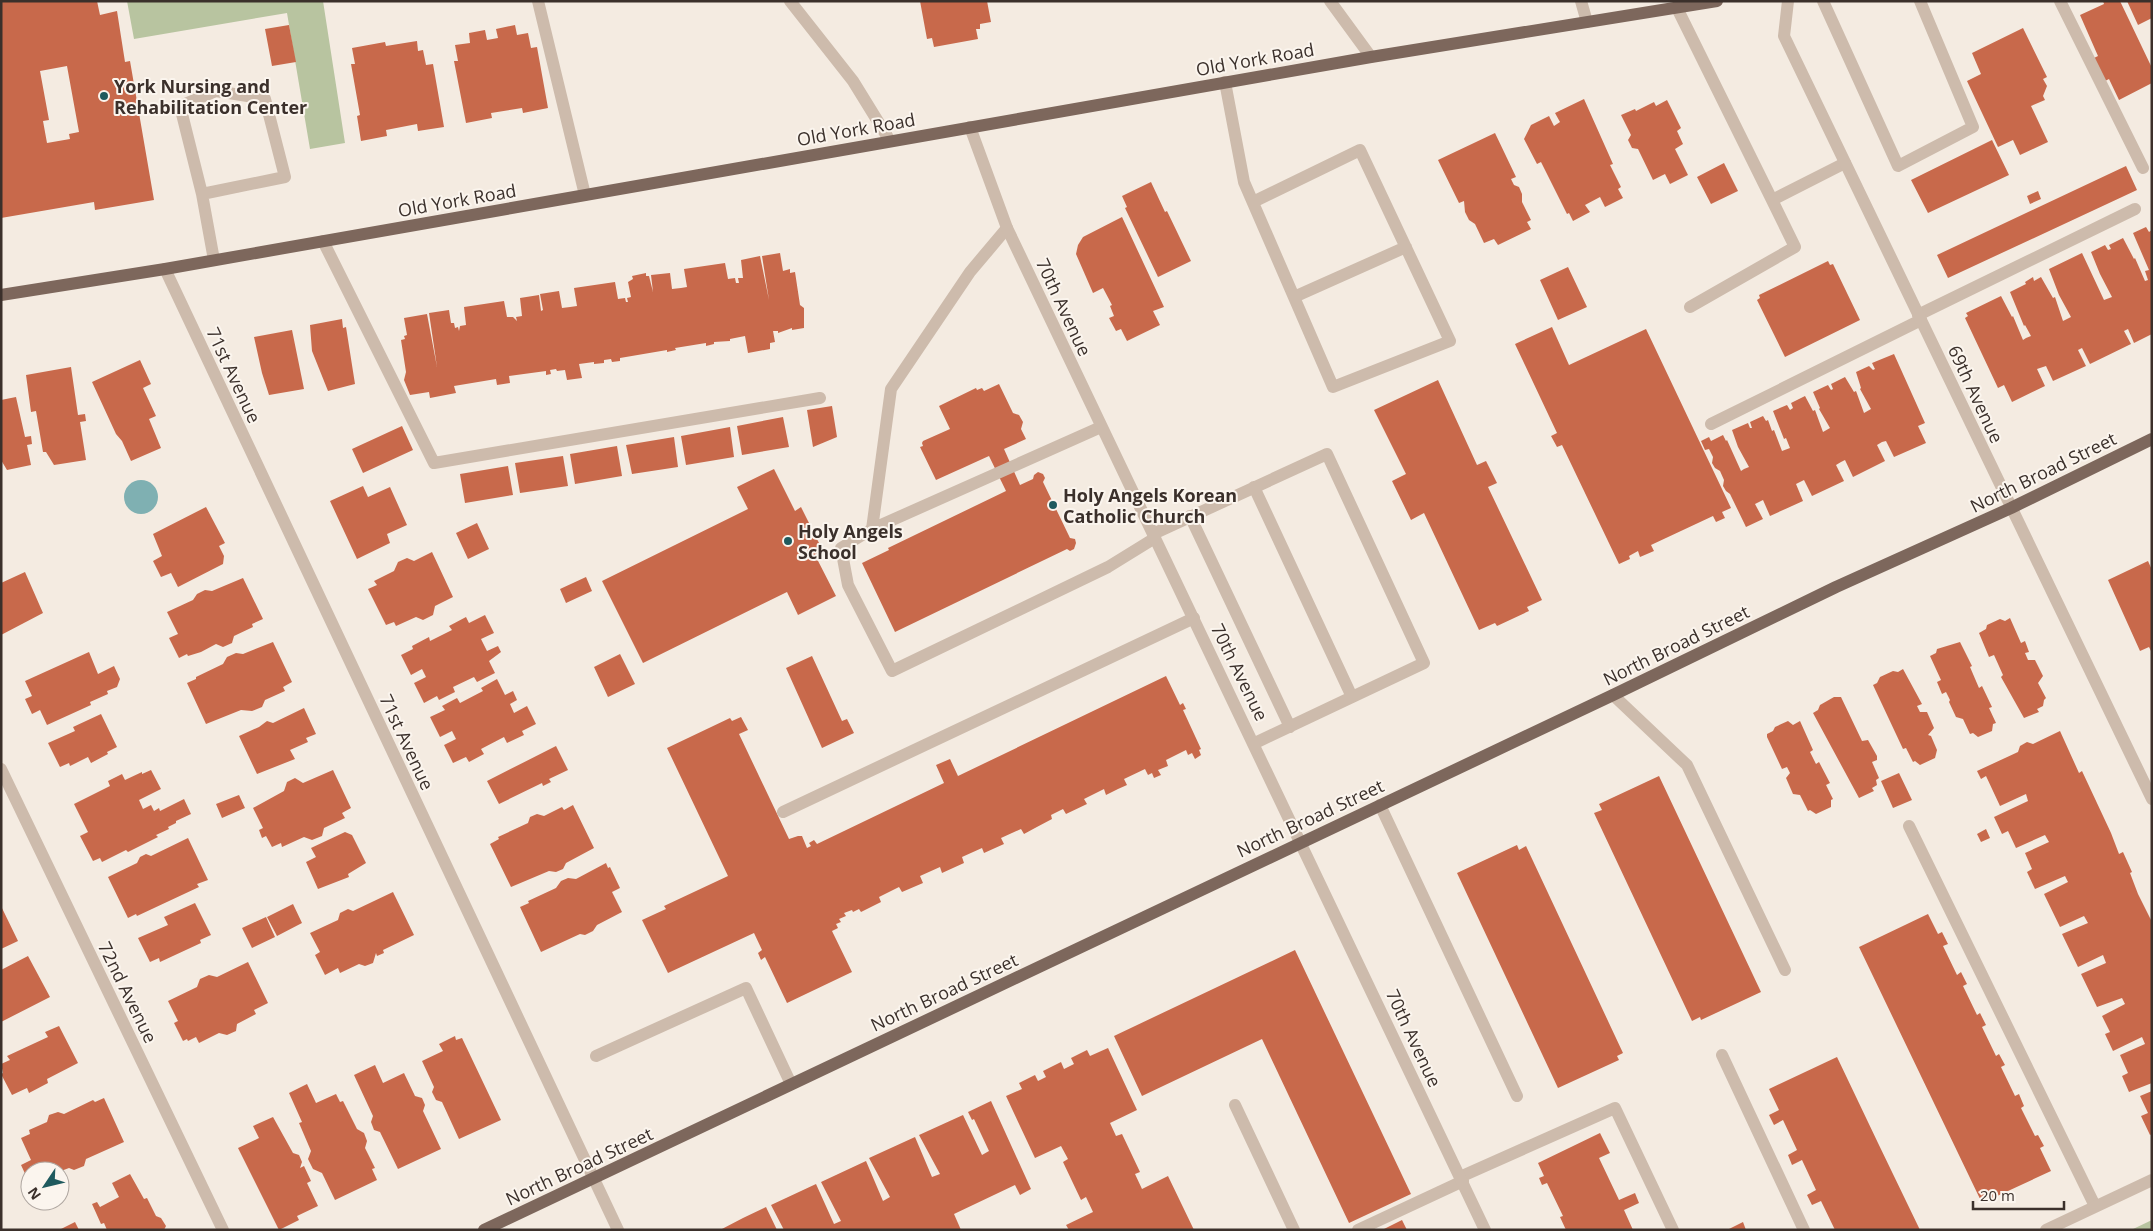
<svg xmlns="http://www.w3.org/2000/svg" width="2153" height="1231" viewBox="0 0 2153 1231" font-family="'Open Sans',sans-serif">
	<style>
		.green { fill: #b8c4a0 }
		.water { fill: #7fb0b2 }
		.building { fill: #c8694b; fill-rule: evenodd }
		.lines { fill: none; stroke-linecap: round; stroke-linejoin: round }
		.lane { stroke: #cdbbac; stroke-width: 12 }
		.street { stroke: #cdbbac; stroke-width: 12 }
		.primary { stroke: #7d675c; stroke-width: 12 }
		.poi-dot { fill: #1f5a5e; stroke: #fbf5ee; stroke-width: 2 }
		.labels { text-anchor: middle; dominant-baseline: central; stroke-width: 4; stroke-linejoin: round; paint-order: stroke }
		.street-label { font-size: 18px; fill: #3b302b; stroke: #fbf5ee }
		.poi-label { font-size: 18px; font-weight: bold; fill: #3b302b; stroke: #fbf5ee; text-anchor: start }
	</style>
	<rect width="100%" height="100%" fill="#f4ebe1"/>
	<path class="green" d="M127,1H323L345,143L310,149L287,13L134,39Z
		M2152,1220V1230H2131Z"/>
	<path class="water" d="M124 497a17 17 0 1 1 34 0a17 17 0 1 1-34 0Z"/>
	<path class="building" d="M1,1H97L100,15L117,11L125,62L130,61L154,200L95,210L94,202L1,218ZM67,66L79,132L69,134L70,139L47,143L43,121L49,120L40,71Z
		M920,1H987L991,22L980,24V29H976L978,39L934,47L932,38L927,39Z
		M2103,1H2120L2152,68V83L2119,100L2109,79L2105,81L2094,58L2098,56L2080,15L2104,4Z
		M2127,1H2152V18L2138,25Z
		M289,25L296,62L272,66L265,29Z
		M515,25L517,35L528,33L531,48L537,47L548,108L523,113L522,108L491,113L492,118L466,123L454,61H458L455,45L470,43L469,33L485,30L487,40L498,38L496,29Z
		M2023,28L2047,77L2043,79L2047,86L2043,96L2045,100L2031,106L2048,142L2020,155L2013,140L1998,147L1967,81L1981,74L1972,53Z
		M417,41L418,51L423,50L426,65L433,64L444,127L418,131L417,124L386,130L387,136L361,141L357,116L360,115L351,64H355L352,48L385,42L386,46Z
		M1584,99L1613,164L1610,165L1621,187L1618,189L1623,198L1605,207L1600,197L1585,205L1590,212L1573,221L1569,213L1567,214L1541,162L1537,164L1524,139L1531,125L1549,116L1554,126L1560,122L1555,113Z
		M1667,100L1681,128L1677,131L1683,144L1675,149L1688,175L1670,184L1665,174L1653,180L1638,149L1632,148L1628,140L1631,135L1621,115L1635,109L1636,111L1654,102L1656,106Z
		M1495,133L1516,177L1511,179L1514,185L1519,187L1522,194V202L1531,220L1527,222L1531,229L1498,245L1494,239L1484,243L1475,224L1469,220L1465,212L1464,201L1459,203L1438,160Z
		M1992,140L2009,175L1928,213L1911,180Z
		M1724,163L1738,191L1711,204L1697,177Z
		M2126,166L2137,190L1948,278L1937,255Z
		M1151,182L1165,212L1167,211L1191,261L1158,277L1125,208L1127,207L1122,196Z
		M2038,191L2041,199L2030,204L2027,196Z
		M1122,217L1164,307L1153,311L1160,325L1127,341L1121,329L1116,331L1109,318L1114,316L1110,306L1112,305L1103,288L1093,293L1076,254L1078,245L1083,237Z
		M2146,227L2149,232L2152,230V334L2134,343L2128,329L2124,331L2131,344L2090,364L2082,348L2078,350L2086,366L2053,381L2046,366L2037,369L2045,386L2012,402L2004,385L1998,388L1965,318L1968,316L1966,313L2001,296L2012,317L2013,316L2023,340L2026,338L2031,336L2025,325L2024,326L2010,292L2026,284L2025,282L2033,277L2034,281L2041,277L2053,298L2055,297L2063,321L2071,317L2059,295L2049,269L2082,253L2104,300L2112,297L2100,274L2091,252L2105,245L2108,250L2111,249L2109,245L2123,238L2134,259L2135,258L2145,281L2148,280L2145,271L2149,270L2133,233Z
		M780,253L783,271L790,269V273L795,272L800,305L804,308V328L792,330V328L778,333V331H773L775,342L770,343V349L748,353L745,336L730,339V341L714,342V344L706,346V343L675,348L676,350L667,352V350L620,358V361L612,362L611,359L604,360V363L594,364V362L579,364L582,378L567,380L565,370L557,371L556,369L550,370L551,374L546,375V371L509,376L510,383L497,385L496,379L454,386L456,393L430,398L429,392L410,395L404,380L406,372L401,340L405,339L404,336L407,335L404,318L427,314L437,367L429,313L449,310L451,323H454L455,328L458,327L459,331L460,326L466,325L464,307L504,301L507,317H513L517,321L516,317L522,316L520,298L539,295L541,311L543,310L540,294L559,291L562,308L570,307L577,306L574,288L615,282L618,299L625,298L626,302H628L627,298L631,297L628,282L633,279L632,276L646,273V276H649L653,292L651,275L670,273L672,289L681,288L687,287L684,269L725,263L728,279L735,278L736,283H739L738,278H743L741,260L760,256L769,300L762,256Z
		M1828,261L1830,265L1833,264L1860,320L1785,357L1757,300L1760,298L1759,295Z
		M1568,267L1587,307L1558,320L1540,280Z
		M342,319L343,328L346,327L355,384L328,391L312,351L310,325Z
		M1552,327L1569,365L1646,329L1731,508L1722,512L1725,518L1716,522L1713,516L1651,545L1654,551L1640,557L1638,551L1629,556L1630,559L1619,564L1562,445L1557,447L1551,436L1557,433L1515,344Z
		M292,330L304,389L269,395L262,373L254,337Z
		M1894,354L1925,423L1918,426L1926,443L1894,457L1886,441L1882,442L1877,445L1885,461L1853,477L1845,460L1841,462L1836,465L1844,481L1812,496L1804,480L1796,484L1803,501L1770,516L1763,500L1755,504L1763,519L1746,527L1730,494L1726,491L1723,486L1724,480L1720,471L1715,468L1712,463L1713,457L1709,449L1705,450L1701,441L1709,437L1711,441L1723,435L1726,441L1727,440L1741,471L1744,469L1749,467L1738,447L1732,430L1748,423L1750,428H1752L1750,422L1763,416L1766,421L1768,420L1772,431L1774,430L1782,451L1790,448L1786,438L1784,439L1773,411L1787,405L1790,410L1793,408L1791,403L1805,396L1813,411L1815,410L1823,432L1830,428L1819,409L1820,408L1813,392L1828,385L1831,390L1833,389L1831,384L1845,377L1854,392L1856,391L1864,413L1871,409L1860,389L1861,388L1856,372L1869,366L1873,370L1875,369L1872,363Z
		M140,360L151,384L143,388L156,416L149,419L161,448L131,461L122,441L116,434L92,382Z
		M71,367L78,415L85,414L86,421L80,422L86,460L54,465L46,452H43L36,411L31,412L26,375Z
		M1438,380L1477,465L1486,461L1497,483L1488,487L1542,600L1527,607L1529,611L1497,626L1495,623L1479,630L1424,513L1411,520L1392,481L1406,474L1374,410Z
		M999,384L1013,413L1019,415L1023,422L1021,429L1026,439L1004,449L1020,485L1033,479L1034,475L1038,472L1043,474L1045,478L1043,482L1070,538L1075,539L1076,543L1074,549L1070,551L1067,549L895,632L862,563L889,550L888,548L1006,491L989,456L936,480L920,447L923,446L922,443L923,441L950,429L939,406L976,388L977,390L982,388L984,391Z
		M16,397L25,437L31,436L32,444L27,445L31,465L7,470L1,460V400Z
		M832,406L837,437L813,447L807,410Z
		M783,417L789,447L742,455L737,426Z
		M402,426L413,450L363,473L352,449Z
		M730,427L734,457L686,465L681,436Z
		M674,437L678,467L632,474L626,445Z
		M617,446L622,476L575,484L570,454Z
		M563,456L568,486L520,493L515,463Z
		M508,466L513,495L465,503L460,474Z
		M774,469L795,511L801,507L823,551L815,555L836,596L798,615L787,592L643,663L602,581L748,509L737,487Z
		M363,486L368,497L390,487L407,525L387,534L390,543L357,559L330,501Z
		M206,507L225,543L219,546L224,556L223,564L178,587L171,573L161,577L153,561L162,556L153,534Z
		M477,523L489,549L468,559L456,533Z
		M432,552L453,597L435,606L433,615L423,620L416,617L396,626L394,622L386,625L368,589L377,585L374,581L394,571L398,562L407,558L414,561Z
		M2148,561L2152,570V653L2149,647L2140,651L2108,580Z
		M25,572L43,613L1,635V583Z
		M586,577L592,591L566,603L560,589Z
		M243,578L263,619L252,624L253,627L234,636L232,643L223,647L216,644L201,652L188,656L187,654L179,658L169,638L178,634L167,612L193,600L197,594L205,590L212,591Z
		M485,615L494,633L481,639L487,651L498,646L501,652L489,661L495,673L477,682L474,677L453,687L455,692L439,700L437,696L424,703L414,683L426,677L422,669L411,675L401,655L413,649L412,646L429,637L430,641L452,630L449,626L466,617L469,623Z
		M2010,618L2021,643L2025,641L2029,652L2025,653L2028,660H2035L2043,676L2038,683L2046,698L2044,700L2043,706L2037,709L2039,712L2024,718L2001,677L2003,675L1994,655L1989,657L1979,633L1986,629L1987,625L2000,619L2005,621Z
		M273,642L292,682L283,687L285,691L265,700L262,707L252,711L241,710L206,724L187,683L196,679V677L223,664L227,657L236,653L243,654Z
		M1960,642L1972,666L1970,667L1979,688L1982,686L1992,707L1989,708L1996,723L1993,724L1992,731L1978,737L1973,733L1970,734L1963,719L1956,717L1949,702L1950,700L1946,692L1942,694L1937,682L1941,680L1930,656L1936,653L1937,649Z
		M89,652L98,674L114,666L120,679L117,687L107,691L108,694L90,702L91,705L47,725L40,710L32,714L25,699L32,696L25,681Z
		M620,654L635,684L608,697L594,667Z
		M812,656L842,721L847,719L854,733L822,748L786,668Z
		M1903,669L1922,704L1917,706L1920,712H1927L1934,728L1928,735L1931,736L1937,750L1935,758L1920,765L1915,761L1913,762L1906,748L1903,749L1873,685L1877,683L1880,677L1893,671L1898,672Z
		M1166,676L1180,705L1183,703L1186,709L1183,710L1201,749L1199,750L1201,755L1195,759L1192,753L1188,755L1186,750L1166,760L1168,766L1158,770L1161,775L1154,778L1152,773L1148,775L1145,769L1124,779L1127,785L1118,789L1106,795L1104,789L1084,799L1087,804L1066,814L1063,809L1051,815L1052,819L1035,828L1024,834L1021,829L1001,838L1004,844L984,853L982,848L962,857L964,863L942,873L940,867L920,876L923,883L902,892L899,887L879,897L881,902L861,912L859,909L853,912L852,910L844,913L846,916L839,919L841,922L836,924L838,928L832,931L852,972L787,1003L765,957L761,960L758,953L762,950L754,933L668,973L642,920L666,909L664,906L728,876L667,748L730,718L732,721L741,717L748,730L739,734L789,839L798,836H802L807,848L811,846L809,843L814,840L817,844L944,783L936,765L950,759L958,776Z
		M497,679L505,695L513,691L517,700L510,704L514,713L527,706L536,724L522,731L524,735L507,743L504,737L481,749L484,754L469,762L466,757L453,763L444,745L456,739L452,731L440,737L430,717L445,710L442,706L457,698L460,703L483,691L481,688Z
		M1834,697H1841L1862,741L1868,740L1877,756V760L1872,762L1879,778L1876,780L1877,785L1872,788L1874,791L1859,798L1813,713L1818,710L1820,705Z
		M304,708L316,734L306,738L308,742L290,750L295,759L257,774L239,736L259,727L267,721L273,723Z
		M101,714L117,747L107,752L108,754L91,763L88,757L70,766L69,763L60,767L48,743L75,731L73,727Z
		M1788,721L1793,725L1800,721L1813,750L1810,752L1816,764L1819,762L1830,783L1826,785L1833,799L1831,800V807L1816,814L1810,810L1808,811L1800,795L1793,794L1786,778L1790,773L1787,767L1782,769L1767,737V734L1773,731L1775,727Z
		M2060,731L2079,773L2082,771L2111,833L2119,854L2123,852L2132,872L2130,873L2138,894L2152,922V1083L2129,1092L2122,1076L2128,1073L2120,1055L2145,1044L2142,1037L2113,1051L2105,1034L2110,1032L2102,1016L2125,1004L2122,998L2097,1007L2081,974L2106,963L2103,955L2078,967L2062,934L2088,923L2084,916L2060,927L2044,894L2068,882L2065,876L2035,889L2027,872L2032,869L2025,853L2049,842L2045,835L2016,848L2008,831L2002,834L1994,817L2028,801L2026,794L2000,806L1986,776L1981,779L1977,771L2018,752L2020,746L2027,742L2033,744Z
		M556,746L568,770L549,779L551,782L543,786L542,783L499,804L487,781Z
		M151,770L161,789L139,800L143,809L151,805L154,811L159,808L160,811L184,799L191,814L176,821V823L168,827L169,829L156,835L158,837L128,852L126,850L102,862L100,858L93,861L80,836L88,832L74,804L110,786L108,781L122,774L125,780L142,772V774Z
		M333,770L351,808L342,813L345,818L324,828L322,836L312,840L304,837L282,847L281,843L272,847L266,836L262,838L259,830L263,828L253,808L284,791L287,782L295,778L303,783Z
		M1899,773L1912,800L1893,808L1881,781Z
		M1659,776L1761,992L1701,1020L1700,1017L1692,1021L1594,813L1602,810L1599,804Z
		M239,795L245,808L222,818L216,804Z
		M573,805L594,848L566,863L563,869L556,872L549,871L511,887L490,844L499,839L498,837L528,823L530,817L537,814L544,816L562,807L564,810Z
		M1986,829L1990,838L1981,842L1977,834Z
		M345,832L352,835L366,863L348,874L349,877L318,889L306,862L316,857L311,848Z
		M188,838L208,880L197,884L199,887L137,916L136,914L128,918L108,877L137,863L140,857L146,854L151,856Z
		M1517,845L1519,850L1526,846L1623,1053L1617,1056L1619,1060L1558,1088L1457,873Z
		M606,863L608,868L610,867L620,888L612,892L622,912L597,925L593,931L585,935L580,934L541,952L520,907L529,903L528,901L556,888L561,881L568,878L576,879Z
		M393,892L414,935L383,950L384,953L377,956L376,953L373,963L365,966L359,964L340,973L338,968L325,975L315,955L320,952L310,933L338,920L340,913L348,909L353,911Z
		M195,903L211,935L200,940L201,943L160,962L159,958L150,962L138,938L168,925L164,917Z
		M293,904L302,923L277,936L267,917Z
		M1,906L18,941L1,949Z
		M1928,914L1938,934L1942,932L1948,944L1943,946L1957,975L1961,972L1967,984L1963,986L1977,1015L1980,1013L1986,1025L1982,1027L1996,1056L1999,1054L2005,1065L2001,1067L2015,1096L2019,1094L2024,1106L2021,1108L2035,1136L2038,1135L2044,1146L2040,1148L2051,1171L1982,1203L1859,947Z
		M266,917L275,937L252,948L242,928Z
		M1295,950L1411,1194L1349,1223L1262,1039L1142,1096L1114,1036Z
		M28,956L50,997L1,1022V970Z
		M248,962L268,1003L254,1010L256,1014L237,1024L236,1031L227,1035L219,1033L199,1043L196,1037L188,1041L187,1039L183,1041L174,1023L178,1021L168,1001L197,987L200,979L209,975L217,977Z
		M59,1026L78,1063L47,1079L48,1083L29,1093L27,1088L12,1095L1,1074L3,1073L1,1064L10,1060L7,1056L48,1037L45,1032Z
		M455,1036L456,1040L462,1038L501,1120L459,1139L442,1102L436,1100L432,1092L434,1087L422,1061L443,1051L439,1044Z
		M1108,1048L1137,1110L1110,1123L1116,1136L1122,1134L1140,1172L1135,1174L1142,1189L1168,1176L1194,1230H1069L1066,1225L1093,1212L1086,1197L1081,1200L1063,1162L1068,1159L1061,1146L1035,1158L1006,1096L1022,1089L1019,1083L1035,1075L1038,1081L1046,1077L1043,1071L1061,1062L1064,1069L1074,1064L1071,1058L1087,1050L1090,1056Z
		M1837,1057L1878,1143L1920,1230H1835L1821,1201L1812,1205L1807,1195L1816,1190L1802,1160L1792,1165L1788,1155L1797,1150L1783,1120L1774,1125L1769,1115L1779,1110L1769,1089Z
		M375,1065L383,1083L404,1073L415,1096L422,1098L425,1105L423,1111L441,1149L398,1169L380,1132L374,1130L371,1122L373,1116L354,1075Z
		M307,1084L316,1103L336,1094L340,1102L343,1101L357,1129L364,1133L367,1141L365,1148L375,1168L372,1169L377,1180L335,1200L322,1173L313,1169L308,1159L311,1151L299,1123L302,1122L289,1093Z
		M2152,1091V1134L2150,1135L2141,1116L2148,1113L2140,1096Z
		M104,1098L124,1142L86,1159L84,1166L74,1170L69,1168L61,1171H30V1179L28,1180L21,1165L31,1160L21,1138L30,1134L29,1130L47,1122L49,1115L58,1112L64,1114L93,1100L95,1102Z
		M991,1101L1031,1189L1020,1195L1015,1185L954,1214L961,1230H784L771,1205L816,1184L834,1224L841,1221L821,1182L866,1161L883,1201L890,1197L869,1158L915,1137L932,1177L940,1174L919,1135L963,1115L982,1155L989,1151L974,1119L972,1120L968,1112Z
		M273,1117L293,1153L299,1155L302,1162L300,1168L304,1166L311,1181L307,1183L318,1206L297,1216L299,1220L279,1230L238,1148L259,1138L253,1126Z
		M1600,1133L1610,1153L1599,1158L1619,1200L1635,1193L1639,1203L1624,1210L1633,1230H1566L1560,1217L1563,1216L1547,1183L1542,1185L1539,1178L1544,1176L1538,1163Z
		M130,1174L144,1199L147,1198L156,1216L161,1218L166,1226L164,1230H107L104,1223L101,1224L92,1204L97,1202L100,1207L119,1197L112,1183Z
		M766,1207L777,1230H720L743,1218Z
		M1402,1220L1407,1230H1382Z
		M75,1222L79,1230H59Z
		M1743,1222L1746,1230H1727Z"/>
	<g class="lines">
		<path class="lane" d="M538,1L585,195
			M790,1L853,81L890,141
			M1581,1L1587,22
			M1823,1L1898,166L1973,127L1920,1
			M2060,1L2143,168
			M1677,8L1772,200L1845,163
			M1225,82L1244,182L1333,387L1450,341L1360,150L1253,202
			M202,194L285,177L265,99L216,91L180,106L202,194L214,260
			M1007,228L970,272L891,389L872,529L841,548L848,585L892,671L1108,567L1155,538
			M323,241L434,463L820,398
			M1294,297L1406,247
			M1690,307L1795,247L1772,200
			M1918,315L2135,209
			M1711,424L1921,320
			M1254,487L1352,697
			M1190,516L1290,727
			M872,529L1101,427
			M1153,534L1327,454L1424,663L1255,743
			M1613,695L1687,765L1785,970
			M1380,805L1517,1096
			M783,812L1194,618
			M1909,826L2095,1206
			M1722,1055L1804,1230
			M596,1056L746,988L791,1084
			M1235,1105L1294,1230
			M1460,1177L1615,1108L1673,1230
			M1358,1230L1463,1181"/>
		<path class="street" d="M1330,1L1371,57
			M1788,1L1784,36L2152,799
			M970,127L1007,228L1485,1230
			M165,269L618,1230
			M1,769L223,1230
			M2046,1230L2152,1180"/>
		<path class="primary" d="M1,295L165,269L1371,57L1717,1
			M484,1230L1613,695L1836,587L2011,508L2152,439"/>
	</g>
	<g class="poi-dot">
		<circle cx="104" cy="96" r="5"/>
		<circle cx="1053" cy="505" r="5"/>
		<circle cx="788" cy="541" r="5"/>
	</g>
	<g class="labels">
		<g class="street-label">
			<text transform="translate(1255 59) rotate(-10)">Old York Road</text>
			<text transform="translate(856 129) rotate(-10)">Old York Road</text>
			<text transform="translate(457 200) rotate(-10)">Old York Road</text>
			<text transform="translate(1064 307) rotate(65)">70th Avenue</text>
			<text transform="translate(234 375) rotate(65)">71st Avenue</text>
			<text transform="translate(1976 394) rotate(65)">69th Avenue</text>
			<text transform="translate(2043 472) rotate(-26)">North Broad Street</text>
			<text transform="translate(1676 645) rotate(-26)">North Broad Street</text>
			<text transform="translate(1240 672) rotate(64)">70th Avenue</text>
			<text transform="translate(407 742) rotate(65)">71st Avenue</text>
			<text transform="translate(1310 818) rotate(-25)">North Broad Street</text>
			<text transform="translate(128 992) rotate(64)">72nd Avenue</text>
			<text transform="translate(944 992) rotate(-25)">North Broad Street</text>
			<text transform="translate(1414 1038) rotate(65)">70th Avenue</text>
			<text transform="translate(579 1166) rotate(-25)">North Broad Street</text>
		</g>
		<g class="poi-label">
			<text x="114" y="86">York Nursing and<tspan x="114" dy="21">Rehabilitation Center</tspan></text>
			<text x="1063" y="495">Holy Angels Korean<tspan x="1063" dy="21">Catholic Church</tspan></text>
			<text x="798" y="531">Holy Angels<tspan x="798" dy="21">School</tspan></text>
		</g>
	</g>
	<rect width="2153" height="1231" fill="none" stroke="#3b302b" stroke-width="5"/>
	<g transform="translate(45 1186) rotate(235)"><circle r="24" fill="#fbf5ee" stroke="#aea6a0"/>
	<path d="M0-4L9 19L0 12L-9 19Z" fill="#1f5a5e"/>
	<text y="-8" font-size="14" font-weight="bold" text-anchor="middle" fill="#3b302b">N</text>
	</g>
	<path d="M1973 1201v8h91v-8" fill="none" stroke="#3b302b" stroke-width="2.5"/>
	<text x="1980" y="1201" font-size="15" fill="#3b302b" stroke="#fbf5ee" stroke-width="4" paint-order="stroke">20 m</text>
</svg>
